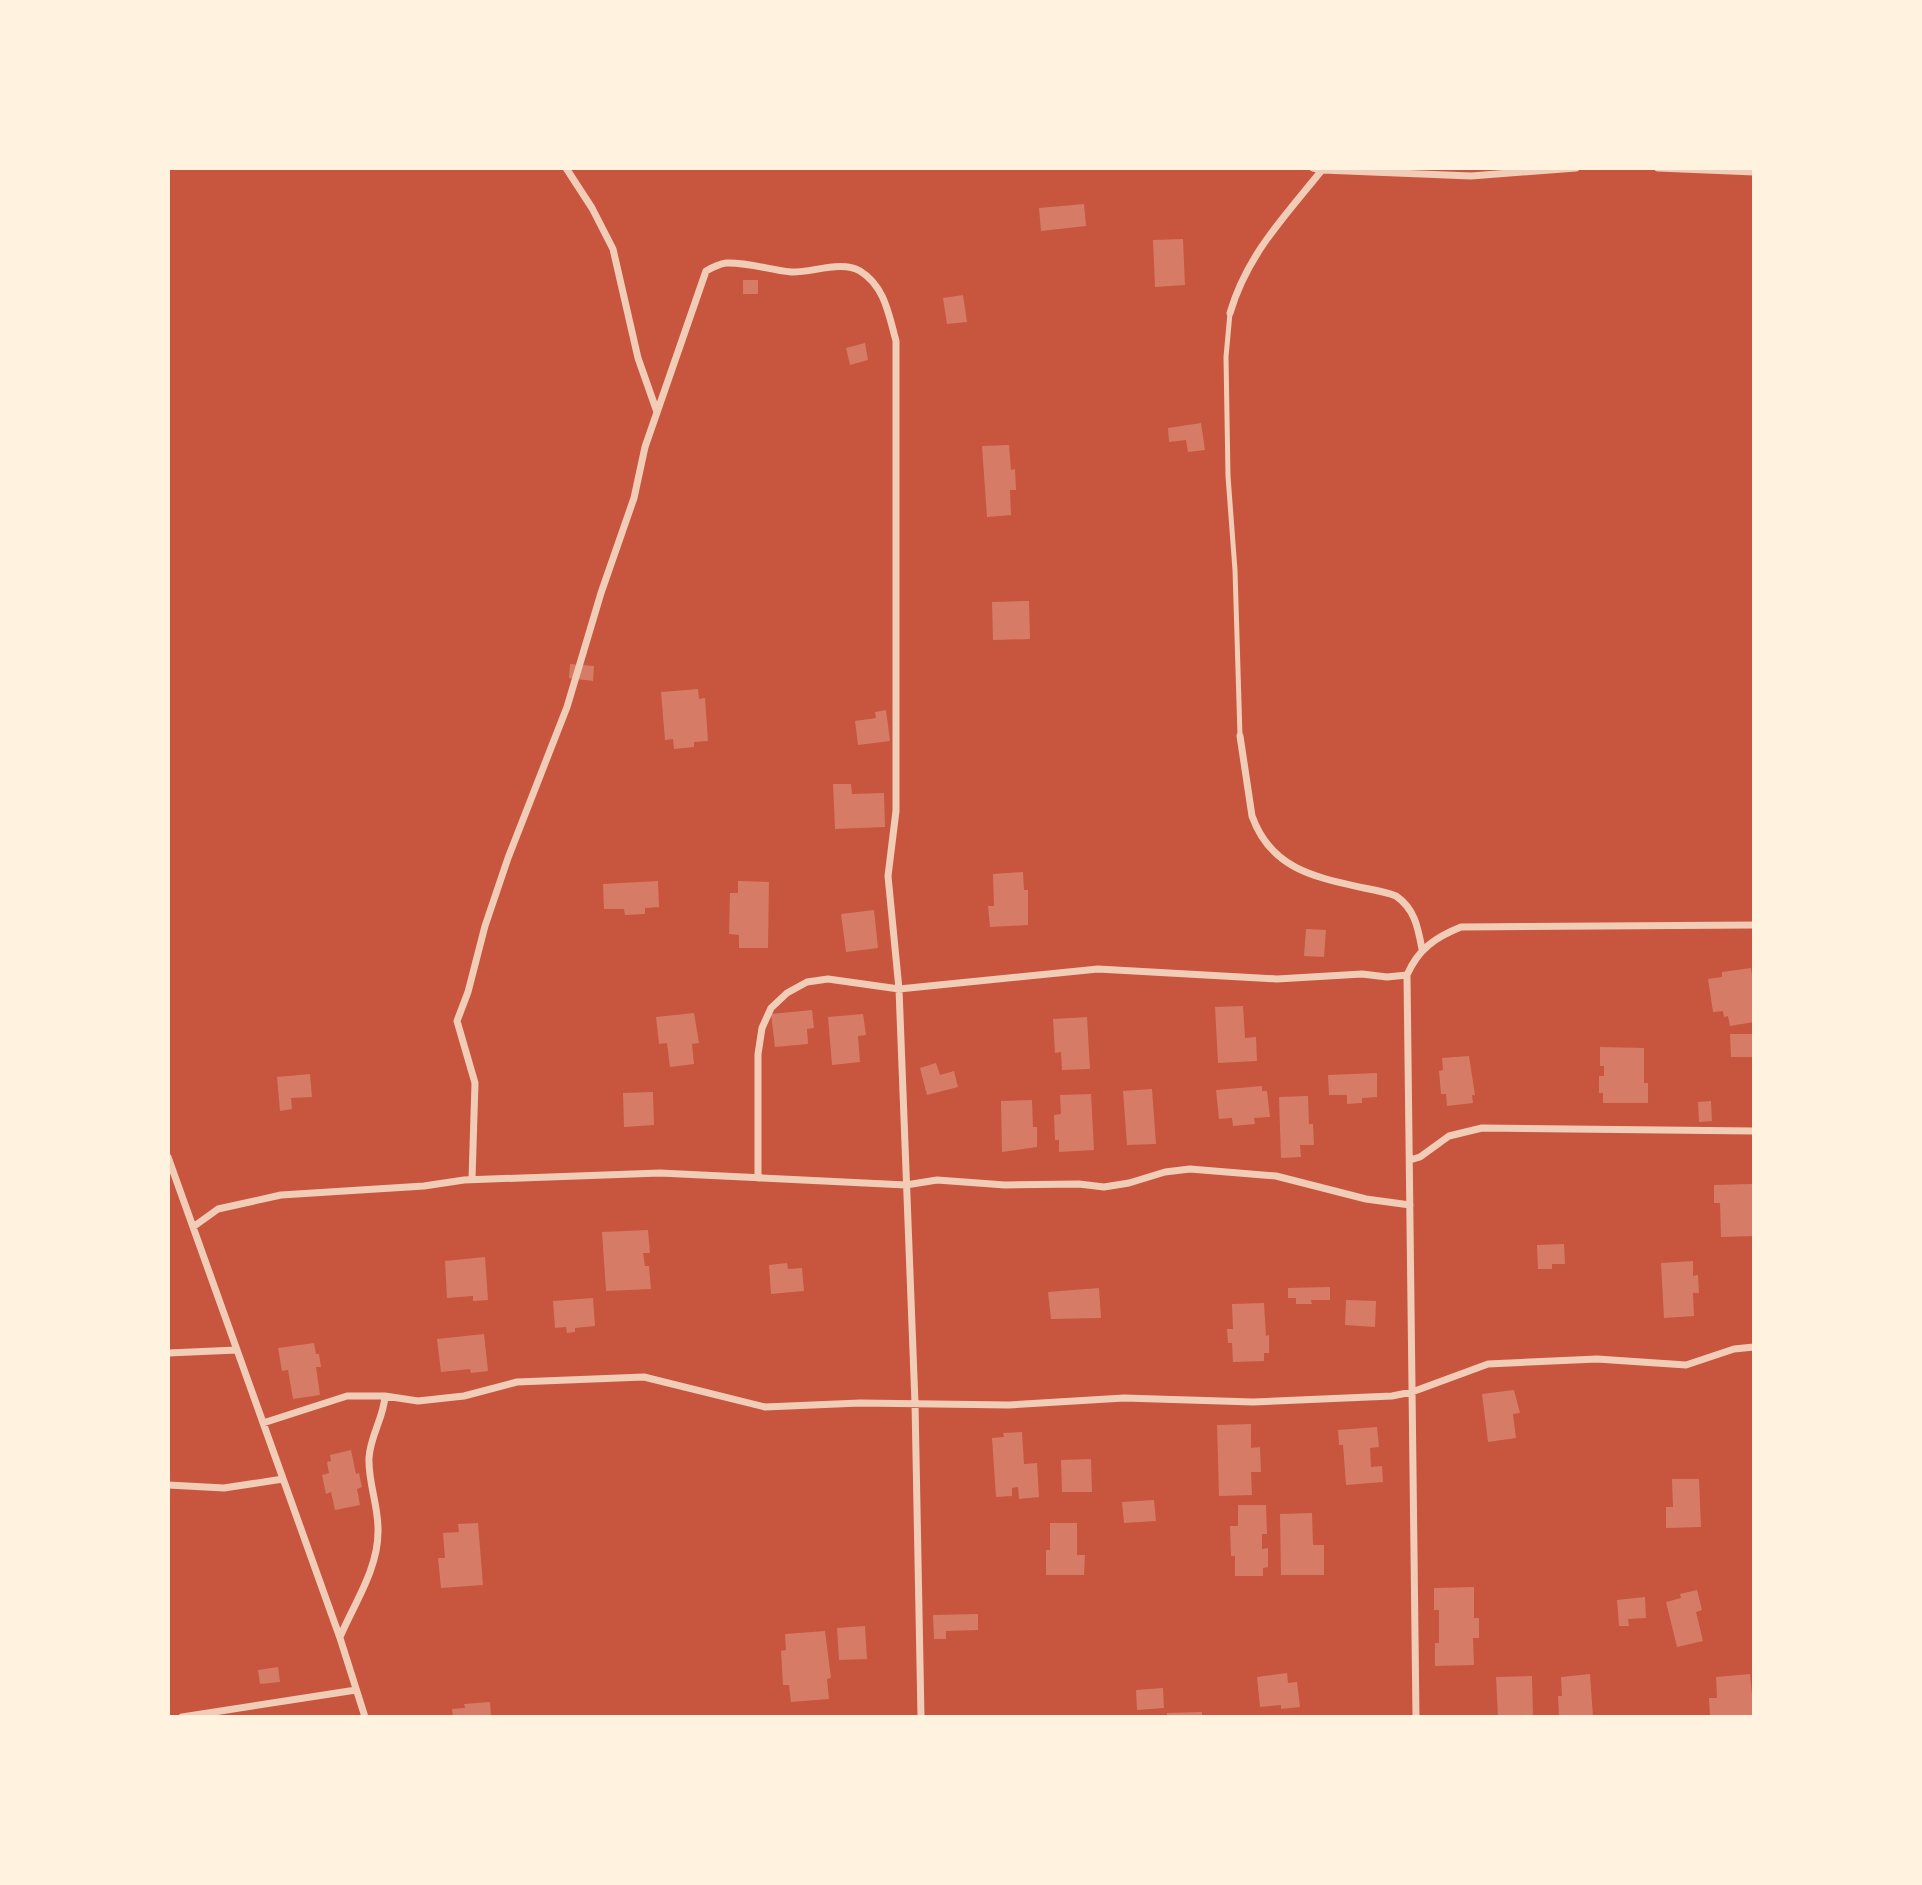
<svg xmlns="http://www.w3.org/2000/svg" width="1922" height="1885" viewBox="0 0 1922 1885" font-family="'Golos Text',sans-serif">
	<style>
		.building { fill: #d67c66 }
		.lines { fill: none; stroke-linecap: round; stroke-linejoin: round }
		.service { stroke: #f1ccb7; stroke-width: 5 }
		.minor { stroke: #f1ccb7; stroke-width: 7 }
	</style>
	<rect width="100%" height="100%" fill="#c8553d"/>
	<path class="building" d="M1084,204L1086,226L1041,231L1039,208Z
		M1183,239L1185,285L1155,287L1153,240Z
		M743,280H758V294H743Z
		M963,295L967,322L947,324L943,298Z
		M865,343L868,360L850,365L846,348Z
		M1201,423L1205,450L1188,452L1186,440L1169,442L1168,428Z
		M1009,445L1011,470L1015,469L1016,490H1010L1011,515L987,517L982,446Z
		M1029,601L1030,639L993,640L992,602Z
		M570,664L594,666L593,681L569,678Z
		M698,689L699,699L705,698L708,741L694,742V747L674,749L673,739L665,740L661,692Z
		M886,710L890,741L858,745L855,721L876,718L875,712Z
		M833,784H851L852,794L884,793L885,827L835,829Z
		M1023,872L1024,890H1028V925L990,927L988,906H994L993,874Z
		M658,881L659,907L645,908V914L625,915L624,909H604L603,884Z
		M738,881L769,882L768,948H739V935L729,934L730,893H738Z
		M874,910L878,948L846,952L841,914Z
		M1306,929L1326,930L1324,957L1304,956Z
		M1751,968L1752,976H1754V1022L1730,1026L1728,1016L1724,1017L1723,1011L1713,1012L1708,979L1722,977V972Z
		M1243,1006L1245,1038L1256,1037L1257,1061L1218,1063L1215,1007Z
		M812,1010L814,1028L807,1029L808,1044L775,1047L771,1014Z
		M694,1013L699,1043L692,1044L694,1064L670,1067L667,1043L659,1044L656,1017Z
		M863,1014L866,1035L858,1036L860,1062L832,1065L828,1017Z
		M1087,1017L1090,1069L1062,1070L1061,1052L1055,1053L1053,1019Z
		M1730,1034H1754V1057H1731Z
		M1600,1047L1644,1048V1083H1648V1103H1603V1093H1599V1076H1604V1066H1600Z
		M1469,1056L1475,1095H1472L1473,1103L1447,1106L1446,1094H1441L1439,1071L1443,1070L1442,1058Z
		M936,1063L940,1075L954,1071L958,1087L927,1095L920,1068Z
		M1377,1073V1097L1362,1098V1103L1347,1104V1095H1329L1328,1075Z
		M310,1074L312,1097L291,1098L292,1109L280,1111L277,1077Z
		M1262,1086V1091H1267L1270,1117L1254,1118L1255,1124L1233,1126L1232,1118L1219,1119L1216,1090Z
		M1152,1089L1156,1144L1127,1145L1123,1091Z
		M653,1092L654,1125L624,1127L623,1093Z
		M1091,1094L1094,1150L1059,1152V1140H1055L1054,1115L1061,1114L1060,1095Z
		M1308,1096L1309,1124H1313L1314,1145H1300L1301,1157L1281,1158L1279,1097Z
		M1032,1100L1033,1127H1037V1147L1002,1152L1001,1101Z
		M1711,1101L1712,1121L1699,1122L1698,1102Z
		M1752,1184L1754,1236L1721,1237L1720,1203H1714V1185Z
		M648,1230L650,1253H643L645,1266H649L651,1289L606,1291L602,1232Z
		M1564,1244L1565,1264H1552V1269H1538L1537,1245Z
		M485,1257L488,1300L473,1301V1296L447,1298L445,1261Z
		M1693,1261V1276L1698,1275L1699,1293H1693L1694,1316L1664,1318L1661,1263Z
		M787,1263L788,1269L802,1268L804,1291L771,1294L769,1265Z
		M1330,1287V1300H1311L1312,1304H1296V1298H1288V1288Z
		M1099,1288L1101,1318L1051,1319L1048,1292Z
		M593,1298L595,1326L575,1328V1332L567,1333L566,1327L555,1328L553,1301Z
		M1346,1300L1376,1301L1375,1327L1345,1325Z
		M1264,1303L1266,1336L1269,1335V1353H1264V1361L1233,1362L1232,1343H1228L1227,1329H1233L1232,1304Z
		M484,1334L488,1371L471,1373L470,1369L441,1372L437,1339Z
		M314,1343L316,1354H319L321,1367H316L320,1395L293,1399L288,1370L282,1371L278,1348Z
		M1514,1390L1520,1413L1513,1414L1516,1438L1488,1442L1482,1394Z
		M1251,1424V1448L1260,1447L1261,1472H1251L1252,1495L1219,1496L1217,1425Z
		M1377,1427L1379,1447L1370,1448L1371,1467L1382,1466L1383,1482L1346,1485L1343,1445H1339L1338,1430Z
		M1022,1432L1024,1464L1037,1463L1039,1497L1019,1499L1018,1487L1012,1488V1496L996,1497L992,1438L1004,1437L1003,1433Z
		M351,1450L356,1474L359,1473L362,1487L357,1489L360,1505L335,1510L331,1492L326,1494L322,1475L329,1473L327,1462L331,1461L330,1455Z
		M1091,1459L1092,1492H1062L1061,1460Z
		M1672,1479H1699L1701,1527L1666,1528V1507H1673Z
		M1154,1500L1156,1521L1124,1523L1122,1502Z
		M1238,1505H1266L1267,1534H1262V1549L1268,1548V1567L1263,1568V1576H1235V1556H1231L1230,1526H1238Z
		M1312,1513L1313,1545H1324V1575H1281L1280,1514Z
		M478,1523L483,1585L441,1588L438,1558H445L443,1533L459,1532L458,1524Z
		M1050,1523H1077V1555H1085L1084,1575H1046V1550H1050Z
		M1474,1587V1618H1479V1638H1473L1474,1665L1435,1666V1643H1439V1610H1434V1588Z
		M1697,1590L1702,1610L1696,1612L1703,1641L1677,1647L1666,1602L1681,1598L1680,1594Z
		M1645,1597L1646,1618L1628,1619L1629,1626H1619L1617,1600Z
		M978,1614V1630L946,1631V1639H934L933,1615Z
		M865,1626L867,1659L839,1660L837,1628Z
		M825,1631L831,1678L827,1679L829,1699L791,1702L789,1685H783L781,1651L786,1650L785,1634Z
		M278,1667L280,1682L260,1684L258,1670Z
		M1287,1673L1288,1683L1297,1682L1300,1707L1281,1709V1705L1260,1707L1257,1677Z
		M1590,1674L1593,1717H1559L1558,1696H1562L1561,1677Z
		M1750,1674L1752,1695H1754V1717H1710L1709,1698H1717L1716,1677Z
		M1532,1676L1533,1717H1498L1496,1677Z
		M1163,1688L1164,1708L1137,1710L1136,1690Z
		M490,1702L491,1716L453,1717L452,1709L465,1708L464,1704Z
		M1202,1712V1717H1167V1713Z"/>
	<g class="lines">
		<path class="service" d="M1230,313L1226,357L1228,476L1235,570L1240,736"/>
		<path class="minor" d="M566,168L592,208L613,249L638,358L657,412
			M1313,168L1322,170L1471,176L1576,168
			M1658,168L1754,172
			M1230,313C1247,255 1284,217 1322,170
			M1240,736L1252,816C1271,869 1314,877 1364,888C1375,890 1386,892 1396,896C1415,909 1418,928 1422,949
			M168,1157L340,1638L365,1717
			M1410,1160L1420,1157L1449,1136L1482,1128L1754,1131
			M758,1178V1054L762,1028L771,1008L787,993L807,982L828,979L899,989L1098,969L1277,979L1362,974L1387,977L1407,975
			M472,1179L475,1083L457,1021L468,992L485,926L508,858L567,707L601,593L634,498L645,447L706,271C713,267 719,264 726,263C748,262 769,270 791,272C812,273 841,260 860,271C885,286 889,316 896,341V811L888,876L899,989L915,1403L921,1717
			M193,1227L218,1209L281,1195L424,1186L464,1180L660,1173L906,1185L937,1180L1005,1185L1079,1184L1104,1187L1129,1183L1165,1172L1190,1169L1276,1176L1366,1199L1410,1205
			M168,1353L237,1350
			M263,1423L347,1396H385L418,1401L464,1396L517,1382L644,1377L765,1407L860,1403L1009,1405L1124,1398L1253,1402L1392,1396L1412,1392L1488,1364L1597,1359L1686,1365L1734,1349L1754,1347
			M168,1485L224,1488L283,1479
			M340,1637C354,1604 378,1569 378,1532C379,1507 368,1483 369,1458C370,1436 384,1417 385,1396
			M182,1717L356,1690
			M1416,1717L1407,975C1418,949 1436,937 1461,927L1754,925"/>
	</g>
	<rect width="1922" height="1885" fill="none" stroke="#fff3e0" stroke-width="340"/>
</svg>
